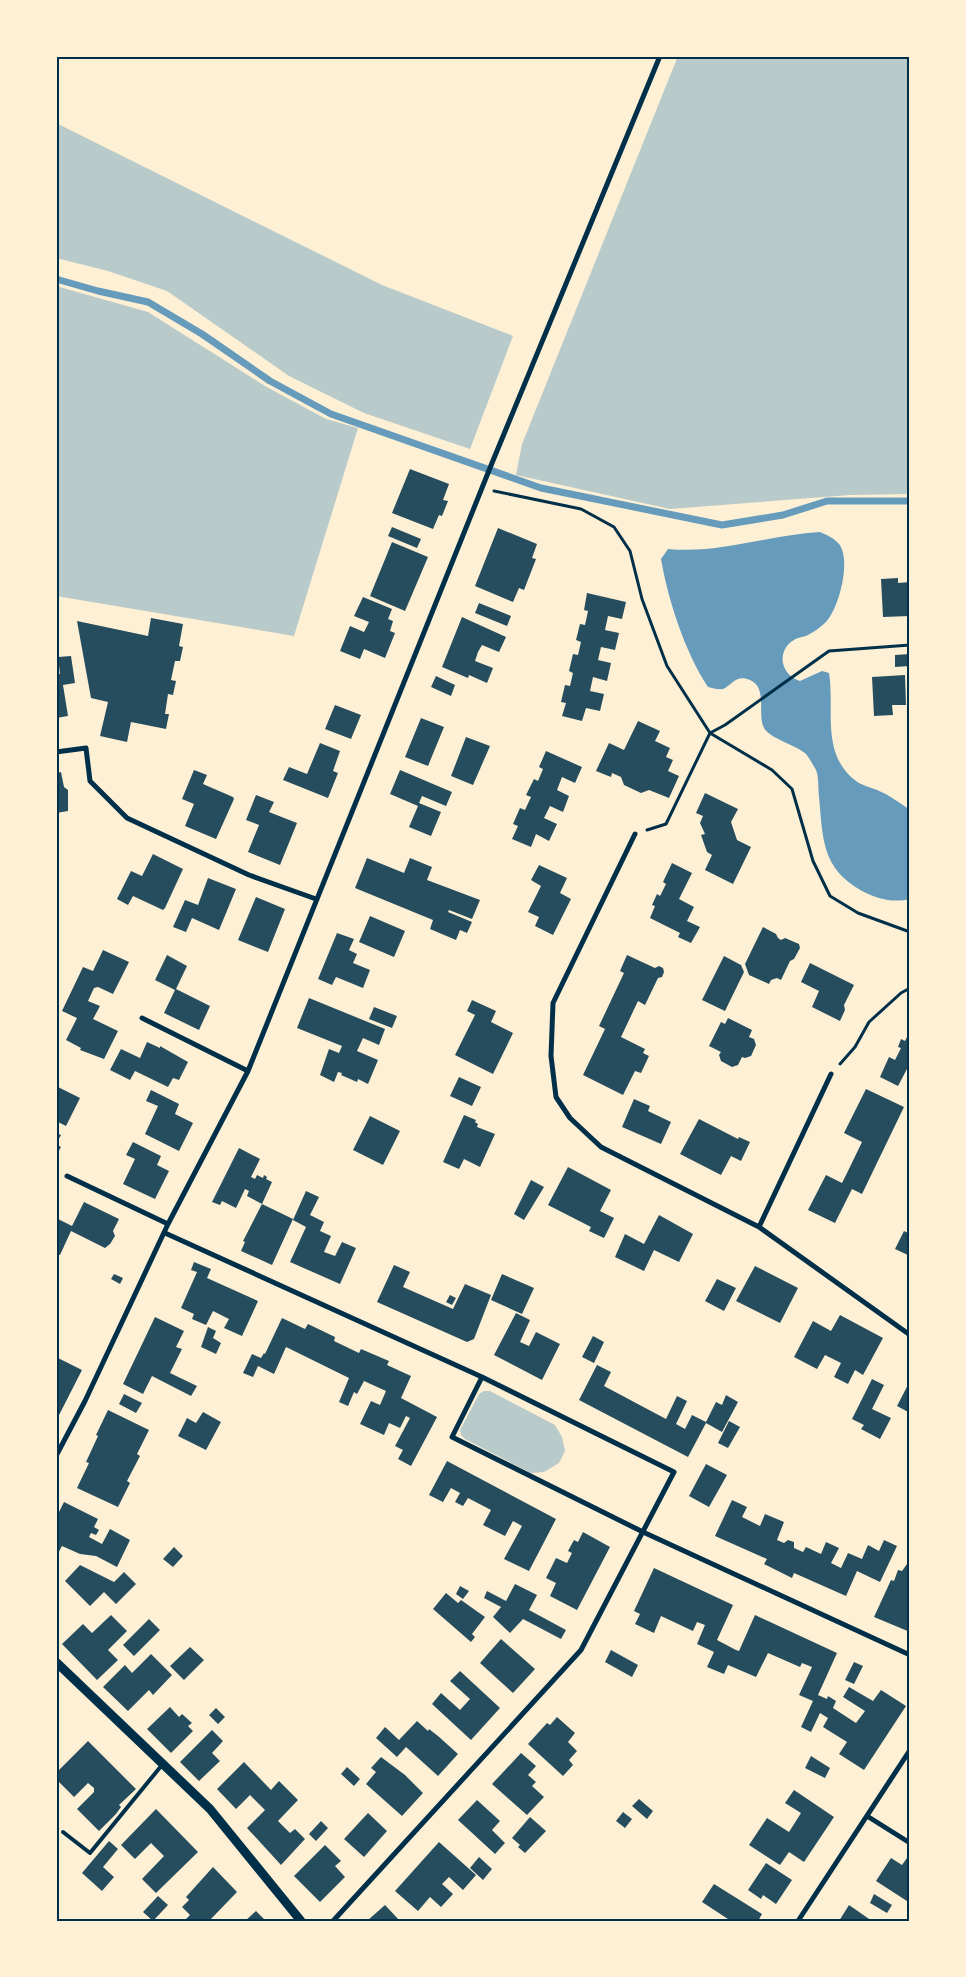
<svg xmlns="http://www.w3.org/2000/svg" width="966" height="1977" viewBox="0 0 966 1977" font-family="'Exo 2',sans-serif">
	<style>
		.green { fill: #b9caca }
		.water { fill: #669bbc }
		.lines { fill: none; stroke-linecap: round; stroke-linejoin: round }
		.stream { stroke: #669bbc; stroke-width: 7 }
		.building { fill: #264d5e }
		.path { stroke: #003049; stroke-width: 3 }
		.service { stroke: #003049; stroke-width: 4 }
		.minor { stroke: #003049; stroke-width: 5 }
		.tertiary { stroke: #003049; stroke-width: 9 }
		.neatline { fill: none; stroke: #003049; stroke-width: 2 }
	</style>
	<rect width="100%" height="100%" fill="#fdf0d5"/>
	<path class="green" d="M678,56H910V494L850,495L670,509L516,475L522,444Z
		M56,123L382,285L513,336L470,449L364,413L289,376L167,291L108,271L56,258Z
		M56,286L148,312L265,386L326,419L358,428L294,636L56,596Z
		M484,1391H490L555,1425L562,1437L565,1451L559,1463L544,1472L531,1473L465,1439L461,1435L460,1430L479,1394Z"/>
	<path class="water" d="M820,532C827,535 834,538 839,544C851,559 840,603 829,618C825,624 816,631 808,635C804,637 798,637 794,640C786,644 781,654 783,663C785,672 791,678 800,681L822,671L829,673C835,709 820,754 856,781C861,785 870,787 877,790C889,795 899,802 910,810V899C893,903 877,899 862,891C821,868 823,838 819,797C818,789 819,777 816,770C814,766 809,758 806,754C796,745 769,738 764,728C757,713 768,688 750,680C736,674 732,685 723,689C718,690 713,688 708,687C685,652 668,600 661,559L668,549C720,554 768,535 820,532Z"/>
	<g class="lines">
		<path class="stream" d="M56,279L98,291L148,302L202,334L270,381L331,414L541,488L722,525L783,515L827,501H910"/>
	</g>
	<path class="building" d="M410,469L449,484L443,500L448,501L442,516L439,515L433,529L392,513Z
		M392,527L421,539L417,548L388,536Z
		M498,528L537,544L532,558L536,559L524,590L519,588L513,602L475,586Z
		M392,542L428,557L405,611L370,596Z
		M898,578V583L910,582V616L883,617L881,579Z
		M587,593L626,602L622,619L608,616L605,630L619,633L615,650L601,647L598,660L611,663L607,681L593,677L590,691L604,694L600,711L586,708L582,721L562,716L566,703L561,702L565,685L570,686L573,673L569,671L573,654L578,655L581,642L576,640L580,624L585,625L588,611L584,610Z
		M363,597L392,609L388,619L393,621L390,631L395,633L385,658L364,649L360,659L340,651L350,626L364,632L369,622L354,616Z
		M479,603L511,616L507,626L475,613Z
		M462,617L506,637L499,652L482,645L478,652L475,661L493,668L487,683L469,675L468,678L442,667Z
		M151,618L183,624L179,646L183,647L180,661H175L171,680L176,681L173,695L168,694L165,714H169L166,729L131,722L127,742L100,736L108,702L91,698L77,621L148,636Z
		M910,654V666L895,667V655Z
		M71,656L75,683L63,685L68,716L56,718V674H60L58,657Z
		M905,675L906,705H892L893,715L874,716L872,677Z
		M436,676L455,685L451,696L431,687Z
		M335,705L361,715L351,739L325,729Z
		M421,718L444,727L428,766L405,757Z
		M638,721L660,731L655,741L670,748L666,757L673,760L668,771L679,776L669,798L649,790L641,793L624,785L621,777L612,773L611,777L596,771L609,743L624,750Z
		M466,737L490,746L473,785L451,776Z
		M320,743L340,751L333,771L338,773L328,798L283,780L289,767L307,774Z
		M546,751L582,767L575,783L562,777L557,790L569,796L563,812L550,806L544,818L557,824L549,841L536,834L531,847L512,839L518,826L513,824L520,808L525,810L531,797L526,795L534,779L538,781L543,769L539,767Z
		M194,770L207,775L203,784L233,797L234,799L216,839L185,826L194,804L182,799Z
		M400,770L452,792L446,806L422,796L419,803L441,812L431,836L409,827L418,806L390,794Z
		M61,772L64,787L68,790V811L56,813V773Z
		M705,793L738,809L731,822L737,840L751,847L733,884L705,870L712,855L707,852L701,835L705,834L700,823L703,816L696,813Z
		M256,795L274,802L269,812L297,823L280,865L248,852L259,825L246,820Z
		M153,854L183,869L165,908L163,910L133,896L128,905L117,899L131,871L142,876Z
		M367,858L404,873L410,858L432,867L427,880L480,900L472,919L449,910L448,912L472,922L467,933L460,930L456,940L430,929L433,920L355,888Z
		M672,863L692,873L679,899L694,907L687,921L700,927L691,943L678,937L680,933L650,918L655,906L652,905L657,894L660,896L666,884L663,882Z
		M539,865L567,878L560,893L571,899L553,935L535,926L539,917L528,912L541,886L531,880Z
		M208,878L236,889L219,930L192,918L186,932L173,927L185,900L198,905Z
		M256,897L285,909L268,952L238,940Z
		M370,916L405,931L394,957L359,942Z
		M763,927L776,934L778,938L781,940L785,938L799,944L800,948L794,959L790,961L781,980L777,978L771,980L769,984L749,975L745,964Z
		M337,933L354,939L349,950L357,954L353,963L370,970L363,988L336,977L332,985L318,979Z
		M103,950L129,962L113,994L98,987L94,988L88,1001L100,1006L93,1019L118,1031L104,1059L80,1050L81,1048L66,1040L77,1018L62,1011L83,967L93,971Z
		M167,955L187,966L176,989L210,1006L199,1030L164,1013L175,990L155,980Z
		M627,955L655,968L659,966L663,968L664,972L662,977L658,978L645,1005L638,1001L621,1037L645,1049L643,1053L649,1056L641,1073L635,1071L623,1095L583,1075L605,1029L599,1026L624,973L620,971Z
		M724,956L741,965L744,972L725,1011L702,1000Z
		M810,963L854,985L844,1005L845,1010L840,1021L812,1007L819,991L801,982Z
		M309,998L385,1029L379,1045L363,1038L357,1051L378,1060L368,1084L358,1079L357,1082L341,1075L342,1073L338,1072L334,1082L320,1075L329,1049L339,1053L342,1046L297,1028Z
		M472,1000L496,1011L491,1022L513,1033L493,1074L455,1055L475,1015L467,1011Z
		M374,1007L397,1016L392,1028L369,1019Z
		M728,1018L752,1030L749,1037L754,1039L756,1045L751,1056L745,1058L742,1057L738,1065L732,1067L721,1061L719,1055L721,1052L709,1046L721,1022L725,1024Z
		M910,1031V1068L908,1067L898,1086L880,1077L889,1057L895,1060L901,1048L898,1047L901,1039L905,1041Z
		M147,1042L160,1048V1046L188,1062L179,1080L173,1078L168,1087L135,1071L130,1080L110,1070L121,1049L140,1058Z
		M459,1077L481,1087L472,1106L450,1096Z
		M56,1086L80,1098L66,1126L56,1121Z
		M866,1089L904,1107L862,1194L852,1189L835,1223L808,1210L826,1175L842,1183L848,1171L862,1142L844,1133Z
		M151,1090L179,1104L175,1114L193,1123L179,1151L145,1134L158,1106L146,1101Z
		M634,1099L650,1106L648,1111L671,1122L661,1144L622,1127Z
		M464,1115L476,1120L475,1122L478,1124L477,1127L495,1134L480,1167L464,1159L459,1169L443,1162Z
		M370,1116L400,1131L383,1165L353,1150Z
		M699,1119L738,1139L739,1137L750,1142L741,1161L731,1156L721,1175L680,1154Z
		M56,1133L61,1135L56,1144Z
		M133,1142L161,1156L157,1165L169,1171L155,1199L123,1184L135,1159L126,1155Z
		M56,1144L61,1147L56,1156Z
		M239,1148L260,1159L251,1177L255,1179L257,1175L263,1178L264,1175L267,1177L266,1179L272,1182L262,1204L247,1196L249,1191L245,1189L236,1208L222,1201L220,1205L212,1202Z
		M568,1167L611,1190L600,1211L614,1218L604,1238L589,1231L591,1227L548,1205Z
		M531,1180L544,1187L524,1220L514,1214Z
		M306,1191L319,1197L310,1215L324,1222L320,1231L331,1236L324,1252L335,1256L342,1242L356,1248L340,1284L290,1262L306,1227L293,1220Z
		M84,1202L119,1219L113,1231L115,1236L110,1244L105,1248L71,1231L60,1255L56,1253V1218L72,1226Z
		M262,1204L293,1219L272,1265L241,1251L245,1242L243,1241Z
		M659,1215L693,1234L679,1262L654,1250L644,1271L615,1257L625,1234L644,1244Z
		M904,1231L910,1234V1256L895,1249Z
		M194,1262L211,1269L207,1278L258,1301L242,1336L224,1328L229,1319L213,1311L206,1325L192,1319L194,1314L181,1308L197,1272L191,1270Z
		M394,1265L410,1272L403,1287L453,1309L465,1284L491,1295L474,1339L467,1342L377,1302Z
		M755,1266L798,1288L780,1323L736,1301Z
		M114,1274L123,1278L120,1284L111,1279Z
		M502,1274L534,1288L522,1314L491,1300Z
		M717,1279L736,1288L724,1311L705,1301Z
		M450,1295L456,1298L452,1305L446,1302Z
		M516,1313L530,1320L520,1342L529,1346L536,1332L560,1344L542,1380L494,1355Z
		M840,1315L883,1338L863,1375L855,1370L848,1384L834,1377L841,1363L825,1355L817,1369L794,1357L813,1321L831,1331Z
		M155,1317L184,1331L176,1347L182,1349L170,1373L197,1386L191,1396L152,1376L143,1394L123,1384Z
		M282,1318L305,1329L308,1324L335,1337L334,1341L359,1353L361,1349L389,1361L387,1365L411,1376L401,1398L437,1417L411,1466L398,1459L403,1450L395,1446L410,1418L406,1416L400,1428L389,1423L384,1435L360,1424L371,1401L380,1405L386,1391L364,1381L357,1394L354,1392L348,1406L339,1402L349,1378L286,1347L274,1374L258,1366L253,1377L243,1373L252,1354L261,1358L264,1353L265,1354Z
		M208,1327L216,1331L213,1338L221,1343L216,1354L201,1347Z
		M593,1336L604,1342L594,1363L582,1357Z
		M56,1357L82,1370L56,1421Z
		M597,1365L611,1372L604,1386L666,1419L677,1396L687,1401L676,1424L685,1429L692,1415L706,1422L716,1402L722,1405L726,1395L738,1402L722,1432L706,1423L688,1457L579,1400Z
		M872,1379L884,1385L872,1409L891,1418L880,1439L861,1429L864,1425L852,1419Z
		M910,1381V1413L897,1406Z
		M124,1394L142,1403L136,1413L119,1404Z
		M108,1410L149,1430L137,1454L140,1456L127,1481L130,1483L118,1507L77,1488L89,1463L86,1462L98,1436L96,1435Z
		M203,1412L221,1422L206,1450L178,1436L187,1418L196,1423Z
		M729,1421L740,1427L728,1448L718,1443Z
		M447,1461L556,1519L529,1571L504,1559L522,1526L513,1521L505,1536L483,1525L491,1510L468,1498L463,1506L455,1502L460,1493L451,1488L443,1502L429,1495Z
		M706,1464L727,1475L709,1507L689,1496Z
		M732,1500L747,1507L742,1517L760,1526L765,1514L784,1522L777,1540L784,1543L788,1540L794,1542V1548L803,1552L806,1547L821,1554L826,1542L839,1548L831,1563L841,1568L848,1553L862,1559L868,1545L879,1551L884,1540L897,1546L880,1582L857,1571L846,1596L794,1573L792,1578L764,1564L767,1559L715,1536Z
		M64,1502L98,1519L94,1527L99,1530L96,1535L91,1533L89,1537L102,1544L110,1529L130,1540L117,1567L96,1556L80,1554L62,1546L56,1557V1518Z
		M583,1532L610,1547L577,1610L550,1596L556,1583L546,1578L556,1558L567,1563L572,1553L568,1551L574,1540L578,1542Z
		M174,1547L183,1556L173,1567L163,1559Z
		M907,1564L910,1566V1632L874,1617L891,1580L894,1581L898,1570L902,1571Z
		M80,1565L114,1582L124,1572L136,1584L116,1604L104,1592L90,1606L65,1581Z
		M654,1568L733,1605L717,1640L736,1650L739,1651L755,1615L837,1653L818,1695L827,1699L828,1696L836,1701L833,1708L856,1723L865,1711L843,1697L849,1687L873,1701L881,1690L906,1706L864,1770L839,1754L847,1742L823,1727L828,1718L820,1713L811,1732L801,1727L813,1701L799,1695L812,1667L802,1663L800,1667L768,1653L756,1677L728,1665L724,1674L707,1667L714,1652L697,1644L705,1625L697,1622L693,1631L661,1616L654,1633L635,1624L640,1614L634,1611Z
		M515,1584L537,1595L529,1610L566,1630L561,1639L523,1619L510,1633L493,1617L501,1607L484,1598L487,1591L506,1601Z
		M460,1586L469,1591L463,1599L456,1594Z
		M446,1593L458,1603L461,1600L485,1617L472,1634L475,1637L471,1642L433,1609Z
		M111,1615L127,1631L108,1650L118,1660L97,1680L62,1644L83,1624L92,1633Z
		M149,1619L160,1630L134,1656L123,1645Z
		M501,1639L535,1669L513,1693L480,1663Z
		M190,1647L204,1660L184,1680L170,1666Z
		M611,1650L638,1665L632,1677L605,1662Z
		M151,1654L172,1675L153,1695L149,1690L128,1711L103,1687L125,1665L132,1673Z
		M854,1662L863,1666L854,1684L845,1680Z
		M460,1671L500,1708L471,1740L432,1704L441,1693L460,1710L470,1699L450,1681Z
		M170,1707L179,1717L182,1714L192,1723L188,1726L193,1731L171,1753L147,1729Z
		M216,1708L225,1717L218,1724L209,1715Z
		M557,1717L575,1733L568,1742L577,1751L569,1760L573,1765L563,1776L528,1744L547,1723L550,1725Z
		M417,1721L428,1731L429,1729L438,1736L458,1754L438,1776L406,1747L397,1757L376,1738L385,1727L399,1740Z
		M212,1730L223,1741L212,1753L220,1761L199,1781L180,1762Z
		M88,1741L136,1789L119,1805L121,1807L116,1814L99,1831L77,1809L94,1792V1788L88,1783L74,1797L56,1779V1773Z
		M521,1753L536,1766L528,1775L536,1782L532,1786L544,1797L527,1815L492,1784Z
		M811,1756L830,1768L825,1778L805,1768Z
		M381,1757L405,1775L423,1793L402,1816L366,1784L376,1772L371,1768Z
		M244,1762L271,1790L279,1781L298,1800L278,1821L290,1833L295,1829L305,1839L281,1865L247,1828L265,1810L250,1795L236,1809L217,1789Z
		M347,1767L360,1779L354,1786L341,1774Z
		M794,1790L834,1817L804,1862L789,1852L780,1865L749,1845L767,1818L789,1832L801,1813L785,1803Z
		M639,1799L653,1811L647,1819L632,1806Z
		M477,1800L500,1821L492,1830L505,1843L495,1854L458,1820Z
		M156,1809L198,1852L156,1893L142,1879L164,1856L151,1843L135,1859L121,1845Z
		M623,1812L632,1819L625,1828L616,1821Z
		M368,1813L387,1831L364,1857L344,1839Z
		M530,1817L546,1831L525,1853L518,1847L520,1845L512,1838Z
		M321,1821L328,1828L316,1841L309,1834Z
		M109,1841L118,1849L103,1867L114,1877L102,1891L82,1873Z
		M439,1842L476,1875L463,1890L449,1877L442,1884L453,1894L441,1907L430,1897L418,1911L395,1891Z
		M325,1845L341,1861L335,1866L345,1877L320,1902L294,1876Z
		M479,1857L492,1869L483,1880L470,1868Z
		M891,1858L902,1865L907,1858L910,1860V1903L876,1881Z
		M766,1863L792,1880L776,1904L763,1895L761,1899L748,1890Z
		M213,1867L237,1892L209,1921H184L190,1915L182,1907L189,1900L186,1897Z
		M714,1884L762,1914L758,1921H731L702,1902Z
		M874,1894L892,1905L887,1913L870,1903Z
		M158,1896L168,1905L153,1921L143,1912Z
		M385,1905L400,1921H367Z
		M849,1905L872,1921H839Z
		M256,1911L266,1921H245Z"/>
	<g class="lines">
		<path class="path" d="M494,491L581,509L614,527L630,551L642,599L667,666L710,733L772,770L792,789L813,861L830,896L858,913L910,932
			M647,830L666,824L710,733L725,725L829,651L910,645
			M840,1064L855,1047L869,1022L901,993L910,988"/>
		<path class="service" d="M63,1832L90,1853L162,1765"/>
		<path class="minor" d="M56,752L86,748L90,781L127,818L249,875L316,899
			M635,834L553,1003L551,1056L556,1097L570,1118L601,1147L759,1227L910,1335
			M142,1018L248,1071
			M67,1176L168,1224
			M759,1227L831,1074
			M165,1233L482,1377
			M56,1456L85,1401L168,1224L248,1071L492,463L660,56
			M867,1816L910,1843
			M333,1921L581,1650L674,1472L482,1377L452,1437L643,1532L910,1655
			M798,1921L910,1750"/>
		<path class="tertiary" d="M56,1662L210,1809L301,1921"/>
	</g>
	<rect width="966" height="1977" fill="none" stroke="#fdf0d5" stroke-width="115"/>
	<rect x="58" y="58" width="850" height="1862" class="neatline"/>
</svg>
